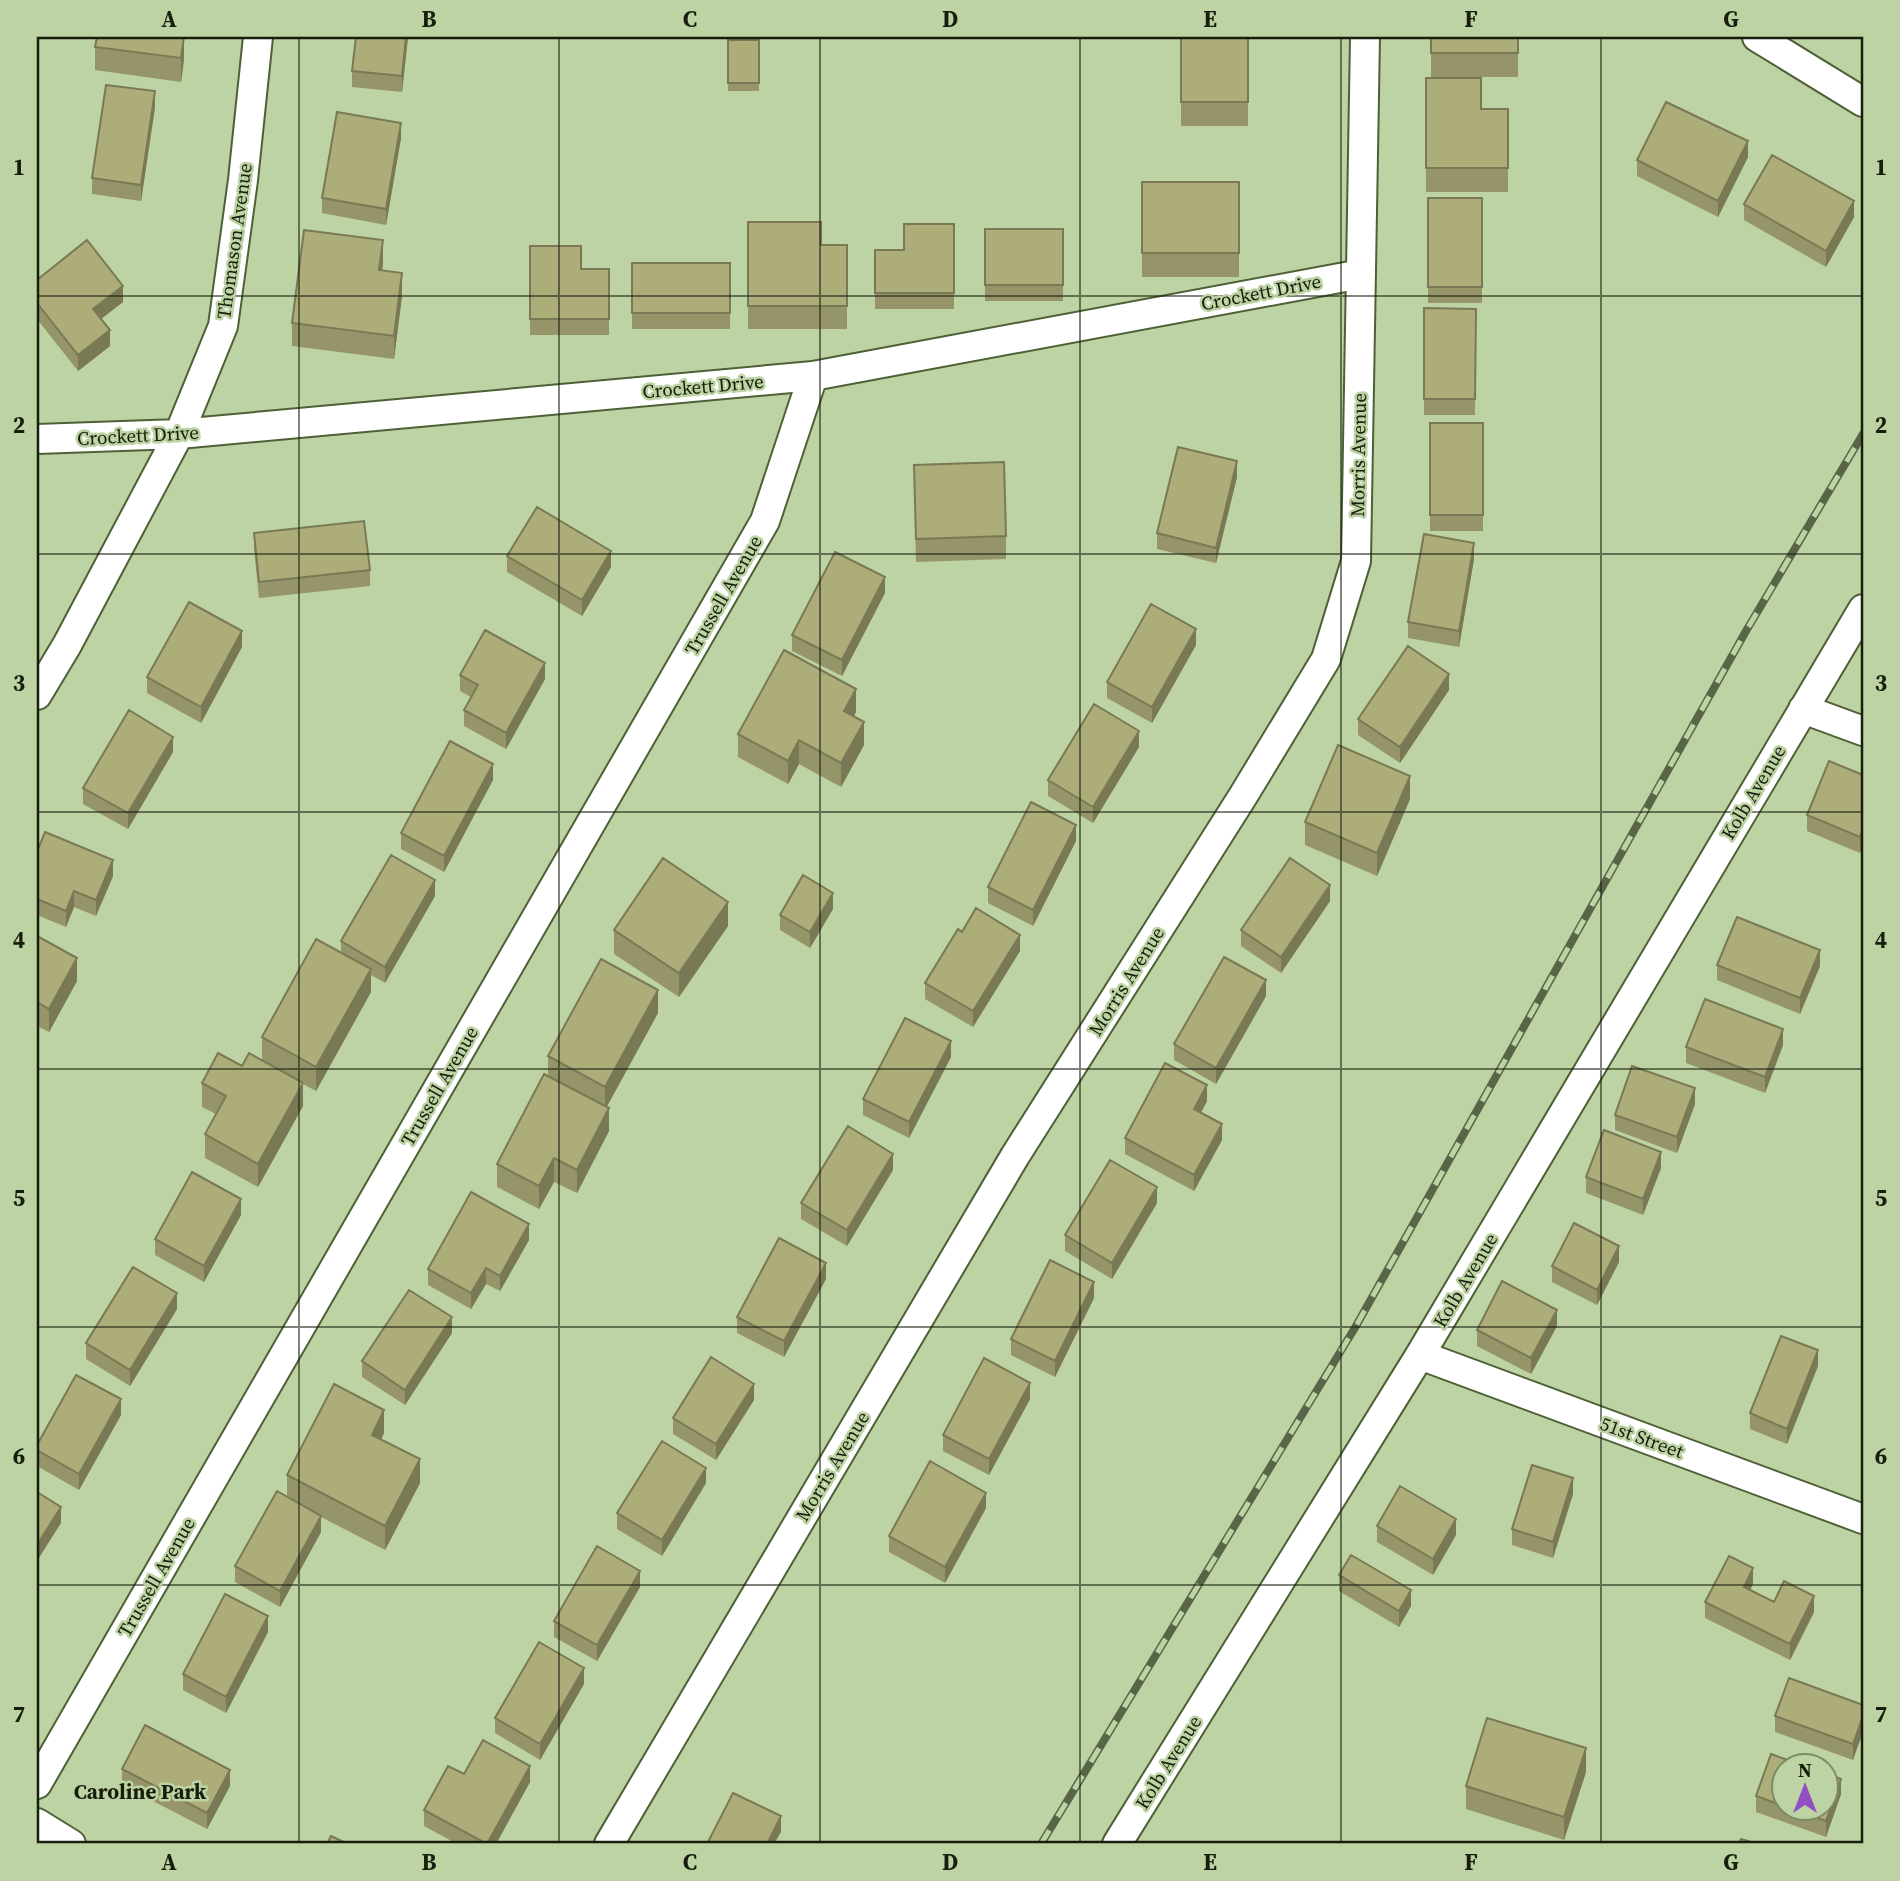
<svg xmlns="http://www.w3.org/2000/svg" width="1900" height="1881" viewBox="0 0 1900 1881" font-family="'Source Serif 4',serif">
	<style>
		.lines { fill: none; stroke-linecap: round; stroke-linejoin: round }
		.minor-casing { stroke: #4e6036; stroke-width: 32 }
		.minor { stroke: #fff; stroke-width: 28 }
		.rail-casing { stroke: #586548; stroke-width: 8 }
		.rail { stroke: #bdd3a3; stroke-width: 5; stroke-dasharray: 16; stroke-linecap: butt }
		.wall { fill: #959569 }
		.shaded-wall { fill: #797955 }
		.building { fill: #adad7a; stroke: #797955; stroke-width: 2 }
		.grid { fill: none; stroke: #171e0d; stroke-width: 2; stroke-opacity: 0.55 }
		.labels { text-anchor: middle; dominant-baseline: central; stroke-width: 5; stroke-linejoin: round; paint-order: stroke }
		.street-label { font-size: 19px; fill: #171e0d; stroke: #bdd3a3 }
		.neighbourhood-label { font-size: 21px; font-weight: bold; fill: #171e0d; stroke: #bdd3a3 }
		.neatline { fill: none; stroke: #171e0d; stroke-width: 2.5 }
		.grid-label { font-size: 23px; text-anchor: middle; font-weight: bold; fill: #171e0d }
	</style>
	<rect width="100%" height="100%" fill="#bdd3a3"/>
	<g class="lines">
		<defs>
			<path id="minor" d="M1757,37L1863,102
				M37,439L179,434L813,376L1361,274
				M37,695L67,645L179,434L223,326L243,180L258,37
				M1803,709L1863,731
				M1420,1355L1863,1519
				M37,1784L765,521L813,376
				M37,1823L71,1844
				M609,1844L1015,1156L1243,796L1326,659L1356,561L1365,37
				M1117,1844L1420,1355L1863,609"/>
		</defs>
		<use href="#minor" class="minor-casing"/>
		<use href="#minor" class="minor"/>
		<defs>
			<path id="rail" d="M1041,1844L1356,1326L1746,631L1863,434"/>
		</defs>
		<use href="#rail" class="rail-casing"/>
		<use href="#rail" class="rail"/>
	</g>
	<path class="wall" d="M408,37L402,92L352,87V71Z
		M1181,37H1248V126H1181Z
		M1431,37H1518V77H1431Z
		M728,40H759V91H728Z
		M95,47L184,59L181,82L95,70Z
		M1426,78L1481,109H1508V192H1426Z
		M155,107L141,201L92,194V178Z
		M401,138L386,225L322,213V198Z
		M1748,157L1718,217L1637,176V160Z
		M1142,182H1239V277H1142Z
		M1428,198H1482V303H1428Z
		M1744,204L1854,217L1826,267L1744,220Z
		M748,222L821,245H847V329H748Z
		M954,224V309H875V250H904Z
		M985,229H1063V301H985Z
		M530,246L581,269H609V335H530Z
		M383,263L382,270L402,296L394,359L292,346V323Z
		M632,263H730V329H632Z
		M37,280L123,302L101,319L110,346L78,371L37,319Z
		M1424,308L1476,309L1475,415H1424Z
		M1430,423H1483V531H1430Z
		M914,465L1006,536V559L916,562Z
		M1237,477L1216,563L1157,549V533Z
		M254,533L370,570V586L259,598L254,549Z
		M507,556L611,567L582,616L507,572Z
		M1474,559L1459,647L1408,638V622Z
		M885,593L842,676L792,651V635Z
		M1196,645L1152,723L1107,698V682Z
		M242,647L201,723L147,693V677Z
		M460,675L545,679L506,749L464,726V710L471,697L460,691Z
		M1449,690L1400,763L1358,735V719Z
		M856,712L854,716L864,745L841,787L799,764L788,784L738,757V734Z
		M1139,747L1093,823L1048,796V780Z
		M173,752L128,829L83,804V788Z
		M1863,775L1860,853L1807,831V815Z
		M493,780L444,872L401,849V833Z
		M1410,799L1377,876L1305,845V822Z
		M1076,841L1033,926L988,903V887Z
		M37,852L113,876L96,916L74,907L66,927L37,915Z
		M435,896L385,983L371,975V992L316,1091L303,1084V1106L258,1187L205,1158V1134L216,1114L202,1107V1083L242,1066L262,1060V1037L341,952V941Z
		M1330,901L1281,973L1241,946V930Z
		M833,909L810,948L780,930V915Z
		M728,926L679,997L614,954V930Z
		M962,932L1020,951L973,1027L925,999V983Z
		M37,936L77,981L49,1032L37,1026Z
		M1717,965L1820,966L1800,1014L1717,980Z
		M1266,996L1216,1084L1174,1060V1044Z
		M658,1013L607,1106L609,1131L577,1193L554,1182L539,1209L497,1187V1164L548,1076V1056Z
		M1783,1045L1765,1093L1686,1063V1047Z
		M951,1057L909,1138L863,1115V1099Z
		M1207,1101L1201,1113L1222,1140L1194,1191L1125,1154V1138Z
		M1695,1104L1677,1153L1615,1130V1115Z
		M1661,1168L1643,1215L1586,1193V1177Z
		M893,1170L847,1246L801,1219V1203Z
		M1157,1203L1112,1279L1065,1251V1235Z
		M241,1215L204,1282L155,1255V1239Z
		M529,1240L500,1291L486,1284L471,1309L428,1285V1269Z
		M1619,1262L1597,1305L1552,1282V1266Z
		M826,1279L784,1357L737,1333V1317Z
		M1094,1298L1055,1377L1011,1355V1339Z
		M177,1309L130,1386L86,1359V1343Z
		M1557,1326L1531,1374L1477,1346V1330Z
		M452,1333L405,1405L362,1377V1361Z
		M1818,1366L1787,1444L1750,1429V1413Z
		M1030,1399L989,1475L943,1451V1435Z
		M754,1400L716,1460L673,1434V1418Z
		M121,1415L79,1490L37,1466V1450Z
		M384,1433L381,1440L420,1483L385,1550L321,1517V1532L280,1607L235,1582V1566L287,1497V1475Z
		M706,1483L662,1556L617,1529V1513Z
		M1573,1494L1553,1558L1512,1545V1529Z
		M986,1508L945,1583L889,1552V1536Z
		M1377,1526L1456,1535L1433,1575L1377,1542Z
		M1339,1575L1411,1606L1399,1627L1339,1591Z
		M1753,1584L1750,1590L1774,1602L1814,1612L1790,1660L1705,1618V1602Z
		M640,1587L597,1661L554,1637V1621Z
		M268,1632L226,1713L183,1690V1674Z
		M584,1684L540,1760L495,1733V1718Z
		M1863,1705L1853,1760L1775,1732V1716Z
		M1784,1766V1808H1826L1841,1794L1826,1837L1756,1812V1796Z
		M122,1769L230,1786L207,1829L122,1785Z
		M1586,1772L1564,1840L1466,1809V1786Z
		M464,1774L530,1782L496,1844H457L424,1826V1810Z"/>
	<path class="shaded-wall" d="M184,37V59L181,82V58Z
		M406,37H408L402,92V76Z
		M155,91V107L141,201V185Z
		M401,123V138L386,225V209Z
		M1748,141V157L1718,217V201Z
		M1854,201V217L1826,267V251Z
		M383,240V263L379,293V270Z
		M402,273V296L394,359V336Z
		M123,286V302L93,325V309Z
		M110,330V346L78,371V355Z
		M1237,461V477L1216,563V548Z
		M1474,543V559L1459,647V631Z
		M611,551V567L582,616V600Z
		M885,577V593L842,676V660Z
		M1196,629V645L1152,723V707Z
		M242,631V647L201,723V707Z
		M545,663V679L506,749V733Z
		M1449,674V690L1400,763V747Z
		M856,689V712L844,734V711Z
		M864,722V745L841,787V763Z
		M1139,731V747L1093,823V807Z
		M173,737V752L128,829V813Z
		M799,740V764L788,784V761Z
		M493,764V780L444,872V856Z
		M1410,776V799L1377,876V853Z
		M1076,825V841L1033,926V910Z
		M1863,829V845L1860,853V837Z
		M113,860V876L96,916V900Z
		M435,880V896L385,983V967Z
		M1330,885V901L1281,973V957Z
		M74,891V907L66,927V911Z
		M833,893V909L810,948V932Z
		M728,902V926L679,997V973Z
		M1020,935V951L973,1027V1011Z
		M1820,950V966L1800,1014V998Z
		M77,958V981L49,1032V1009Z
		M371,969V992L316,1091V1067Z
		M1266,980V996L1216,1084V1068Z
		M658,990V1013L605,1110V1087Z
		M1783,1029V1045L1765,1093V1077Z
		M951,1041V1057L909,1138V1122Z
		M303,1083V1106L258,1187V1164Z
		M1207,1085V1101L1194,1125V1109Z
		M1695,1088V1104L1677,1153V1137Z
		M609,1108V1131L577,1193V1170Z
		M1222,1124V1140L1194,1191V1175Z
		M1661,1152V1168L1643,1215V1199Z
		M893,1154V1170L847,1246V1230Z
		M554,1158V1182L539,1209V1186Z
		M1157,1187V1203L1112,1279V1263Z
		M241,1199V1215L204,1282V1266Z
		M529,1224V1240L500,1291V1276Z
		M1619,1246V1262L1597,1305V1290Z
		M826,1263V1279L784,1357V1341Z
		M486,1268V1284L471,1309V1293Z
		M1094,1282V1298L1055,1377V1361Z
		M177,1293V1309L130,1386V1370Z
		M1557,1310V1326L1531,1374V1358Z
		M452,1317V1333L405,1405V1390Z
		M1818,1350V1366L1787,1444V1429Z
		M1030,1383V1399L989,1475V1459Z
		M754,1384V1400L716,1460V1444Z
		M121,1399V1415L79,1490V1474Z
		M384,1410V1433L372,1459V1435Z
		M420,1459V1483L385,1550V1526Z
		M706,1468V1483L662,1556V1540Z
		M1573,1478V1494L1553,1558V1542Z
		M986,1493V1508L945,1583V1567Z
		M61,1507V1523L37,1561V1545Z
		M321,1516V1532L280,1607V1591Z
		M1456,1519V1535L1433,1575V1559Z
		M1753,1568V1584L1744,1603V1587Z
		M640,1571V1587L597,1661V1645Z
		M1411,1590V1606L1399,1627V1611Z
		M1814,1596V1612L1790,1660V1644Z
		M268,1616V1632L226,1713V1697Z
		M584,1668V1684L540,1760V1744Z
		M1863,1716V1732L1853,1760V1744Z
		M1586,1748V1772L1564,1840V1817Z
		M530,1766V1782L496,1844H487Z
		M230,1770V1786L207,1829V1813Z
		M1841,1779V1794L1826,1837V1821Z
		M781,1816V1832L774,1844H767Z"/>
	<path class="building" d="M97,37H184L181,58L95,47Z
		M356,37H406L402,76L352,71Z
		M1181,37H1248V102H1181Z
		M1431,37H1518V53H1431Z
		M728,40H759V83H728Z
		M1426,78H1481V109H1508V168H1426Z
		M106,85L155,91L141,185L92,178Z
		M1666,102L1748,141L1718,201L1637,160Z
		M337,112L401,123L386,209L322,198Z
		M1772,155L1854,201L1826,251L1744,204Z
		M1142,182H1239V253H1142Z
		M1428,198H1482V287H1428Z
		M748,222H821V245H847V306H748Z
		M904,224H954V293H875V250H904Z
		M985,229H1063V285H985Z
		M304,230L383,240L379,270L402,273L394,336L292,323Z
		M87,240L123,286L93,309L110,330L78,355L37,303V280Z
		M530,246H581V269H609V319H530Z
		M632,263H730V313H632Z
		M1424,308L1476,309L1475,399H1424Z
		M1430,423H1483V515H1430Z
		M1178,447L1237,461L1216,548L1157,533Z
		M1004,462L1006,536L916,539L914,465Z
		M537,507L611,551L582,600L507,556Z
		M364,521L370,570L259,582L254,533Z
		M1424,534L1474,543L1459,631L1408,622Z
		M835,552L885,577L842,660L792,635Z
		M189,602L242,631L201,707L147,677Z
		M1151,604L1196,629L1152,707L1107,682Z
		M485,630L545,663L506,733L464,710L478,685L460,675Z
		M1408,646L1449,674L1400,747L1358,719Z
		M784,650L856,689L844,711L864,722L841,763L799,740L788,761L738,734Z
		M1094,704L1139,731L1093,807L1048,780Z
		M129,710L173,737L128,813L83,788Z
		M450,741L493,764L444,856L401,833Z
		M1338,745L1410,776L1377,853L1305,822Z
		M1829,761L1863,775V829L1860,837L1807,815Z
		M1031,802L1076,825L1033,910L988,887Z
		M45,832L113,860L96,900L74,891L66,911L37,899V852Z
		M391,855L435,880L385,967L341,941Z
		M663,858L728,902L679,973L614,930Z
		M1290,858L1330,885L1281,957L1241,930Z
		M803,875L833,893L810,932L780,915Z
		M976,908L1020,935L973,1011L925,983L958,929L962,932Z
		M1737,917L1820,950L1800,998L1717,965Z
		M37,936L77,958L49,1009L37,1002Z
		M316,939L371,969L316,1067L262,1037Z
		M1224,957L1266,980L1216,1068L1174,1044Z
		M601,959L658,990L605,1087L548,1056Z
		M1705,999L1783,1029L1765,1077L1686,1047Z
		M905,1018L951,1041L909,1122L863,1099Z
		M218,1053L242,1066L249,1053L303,1083L258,1164L205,1134L226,1096L202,1083Z
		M1165,1063L1207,1085L1194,1109L1222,1124L1194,1175L1125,1138Z
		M1632,1066L1695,1088L1677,1137L1615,1115Z
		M544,1074L609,1108L577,1170L554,1158L539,1186L497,1164Z
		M848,1126L893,1154L847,1230L801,1203Z
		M1604,1130L1661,1152L1643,1199L1586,1177Z
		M1110,1160L1157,1187L1112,1263L1065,1235Z
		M192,1172L241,1199L204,1266L155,1239Z
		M471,1192L529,1224L500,1276L486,1268L471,1293L428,1269Z
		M1574,1223L1619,1246L1597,1290L1552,1266Z
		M779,1238L826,1263L784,1341L737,1317Z
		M1050,1260L1094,1282L1055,1361L1011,1339Z
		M133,1267L177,1293L130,1370L86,1343Z
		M1502,1281L1557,1310L1531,1358L1477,1330Z
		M409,1290L452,1317L405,1390L362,1361Z
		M1781,1336L1818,1350L1787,1429L1750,1413Z
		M711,1357L754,1384L716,1444L673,1418Z
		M984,1358L1030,1383L989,1459L943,1435Z
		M76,1375L121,1399L79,1474L37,1450V1445Z
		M334,1384L384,1410L372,1435L420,1459L385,1526L287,1475Z
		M662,1441L706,1468L662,1540L617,1513Z
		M930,1461L986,1493L945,1567L889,1536Z
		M1532,1465L1573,1478L1553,1542L1512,1529Z
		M1400,1486L1456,1519L1433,1559L1377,1526Z
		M277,1491L321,1516L280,1591L235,1566Z
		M37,1492L61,1507L37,1545Z
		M597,1546L640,1571L597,1645L554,1621Z
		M1351,1555L1411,1590L1399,1611L1339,1575Z
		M1729,1556L1753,1568L1744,1587L1774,1602L1784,1581L1814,1596L1790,1644L1705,1602Z
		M225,1594L268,1616L226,1697L183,1674Z
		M539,1642L584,1668L540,1744L495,1718Z
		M1789,1678L1863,1705V1716L1853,1744L1775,1716Z
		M1487,1718L1586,1748L1564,1817L1466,1786Z
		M145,1725L230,1770L207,1813L122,1769Z
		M483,1740L530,1766L487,1844L424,1810L448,1766L464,1774Z
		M1771,1754L1804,1766H1784V1806L1756,1796Z
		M1826,1773L1841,1779L1826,1821L1790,1808H1826Z
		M733,1793L781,1816L767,1844H707Z
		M331,1836L348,1844H327Z
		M1741,1839L1758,1844H1739Z"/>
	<path class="grid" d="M299,37V1844M559,37V1844M820,37V1844M1080,37V1844M1341,37V1844M1601,37V1844M37,296H1863M37,554H1863M37,812H1863M37,1069H1863M37,1327H1863M37,1585H1863"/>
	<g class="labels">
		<g class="street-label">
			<text transform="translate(234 241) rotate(-82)">Thomason Avenue</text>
			<text transform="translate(1261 292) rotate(-11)">Crockett Drive</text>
			<text transform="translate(703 386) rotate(-5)">Crockett Drive</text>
			<text transform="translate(138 435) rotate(-3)">Crockett Drive</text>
			<text transform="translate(1358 455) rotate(-89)">Morris Avenue</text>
			<text transform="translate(723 595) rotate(-60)">Trussell Avenue</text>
			<text transform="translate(1753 792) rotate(-59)">Kolb Avenue</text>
			<text transform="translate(1126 981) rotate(-58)">Morris Avenue</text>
			<text transform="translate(439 1086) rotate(-60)">Trussell Avenue</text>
			<text transform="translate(1465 1280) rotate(-59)">Kolb Avenue</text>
			<text transform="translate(1642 1437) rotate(20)">51st Street</text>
			<text transform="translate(832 1466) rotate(-59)">Morris Avenue</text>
			<text transform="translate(156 1577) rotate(-60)">Trussell Avenue</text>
			<text transform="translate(1168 1762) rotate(-58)">Kolb Avenue</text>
		</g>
		<g class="neighbourhood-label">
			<text x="140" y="1791">Caroline Park</text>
		</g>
	</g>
	<rect width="1900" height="1881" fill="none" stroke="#bdd3a3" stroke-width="77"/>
	<g transform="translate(1805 1787)"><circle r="33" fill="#bdd3a3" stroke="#7b8b67" stroke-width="2"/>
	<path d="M0-5L12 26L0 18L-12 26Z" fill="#924fc4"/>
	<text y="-10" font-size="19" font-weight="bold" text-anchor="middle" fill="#171e0d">N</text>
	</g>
	<rect x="38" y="38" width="1824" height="1804" class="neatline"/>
	<g class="grid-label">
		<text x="169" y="27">A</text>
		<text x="429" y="27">B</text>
		<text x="690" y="27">C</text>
		<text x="950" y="27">D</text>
		<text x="1210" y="27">E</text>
		<text x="1471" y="27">F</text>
		<text x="1731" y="27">G</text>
		<text x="19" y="175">1</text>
		<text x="1881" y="175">1</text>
		<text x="19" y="433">2</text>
		<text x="1881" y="433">2</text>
		<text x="19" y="691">3</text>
		<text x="1881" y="691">3</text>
		<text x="19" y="948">4</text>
		<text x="1881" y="948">4</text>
		<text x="19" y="1206">5</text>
		<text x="1881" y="1206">5</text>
		<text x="19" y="1464">6</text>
		<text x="1881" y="1464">6</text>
		<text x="19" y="1722">7</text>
		<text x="1881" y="1722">7</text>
		<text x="169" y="1870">A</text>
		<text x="429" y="1870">B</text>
		<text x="690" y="1870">C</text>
		<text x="950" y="1870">D</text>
		<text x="1210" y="1870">E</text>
		<text x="1471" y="1870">F</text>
		<text x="1731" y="1870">G</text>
	</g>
</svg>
